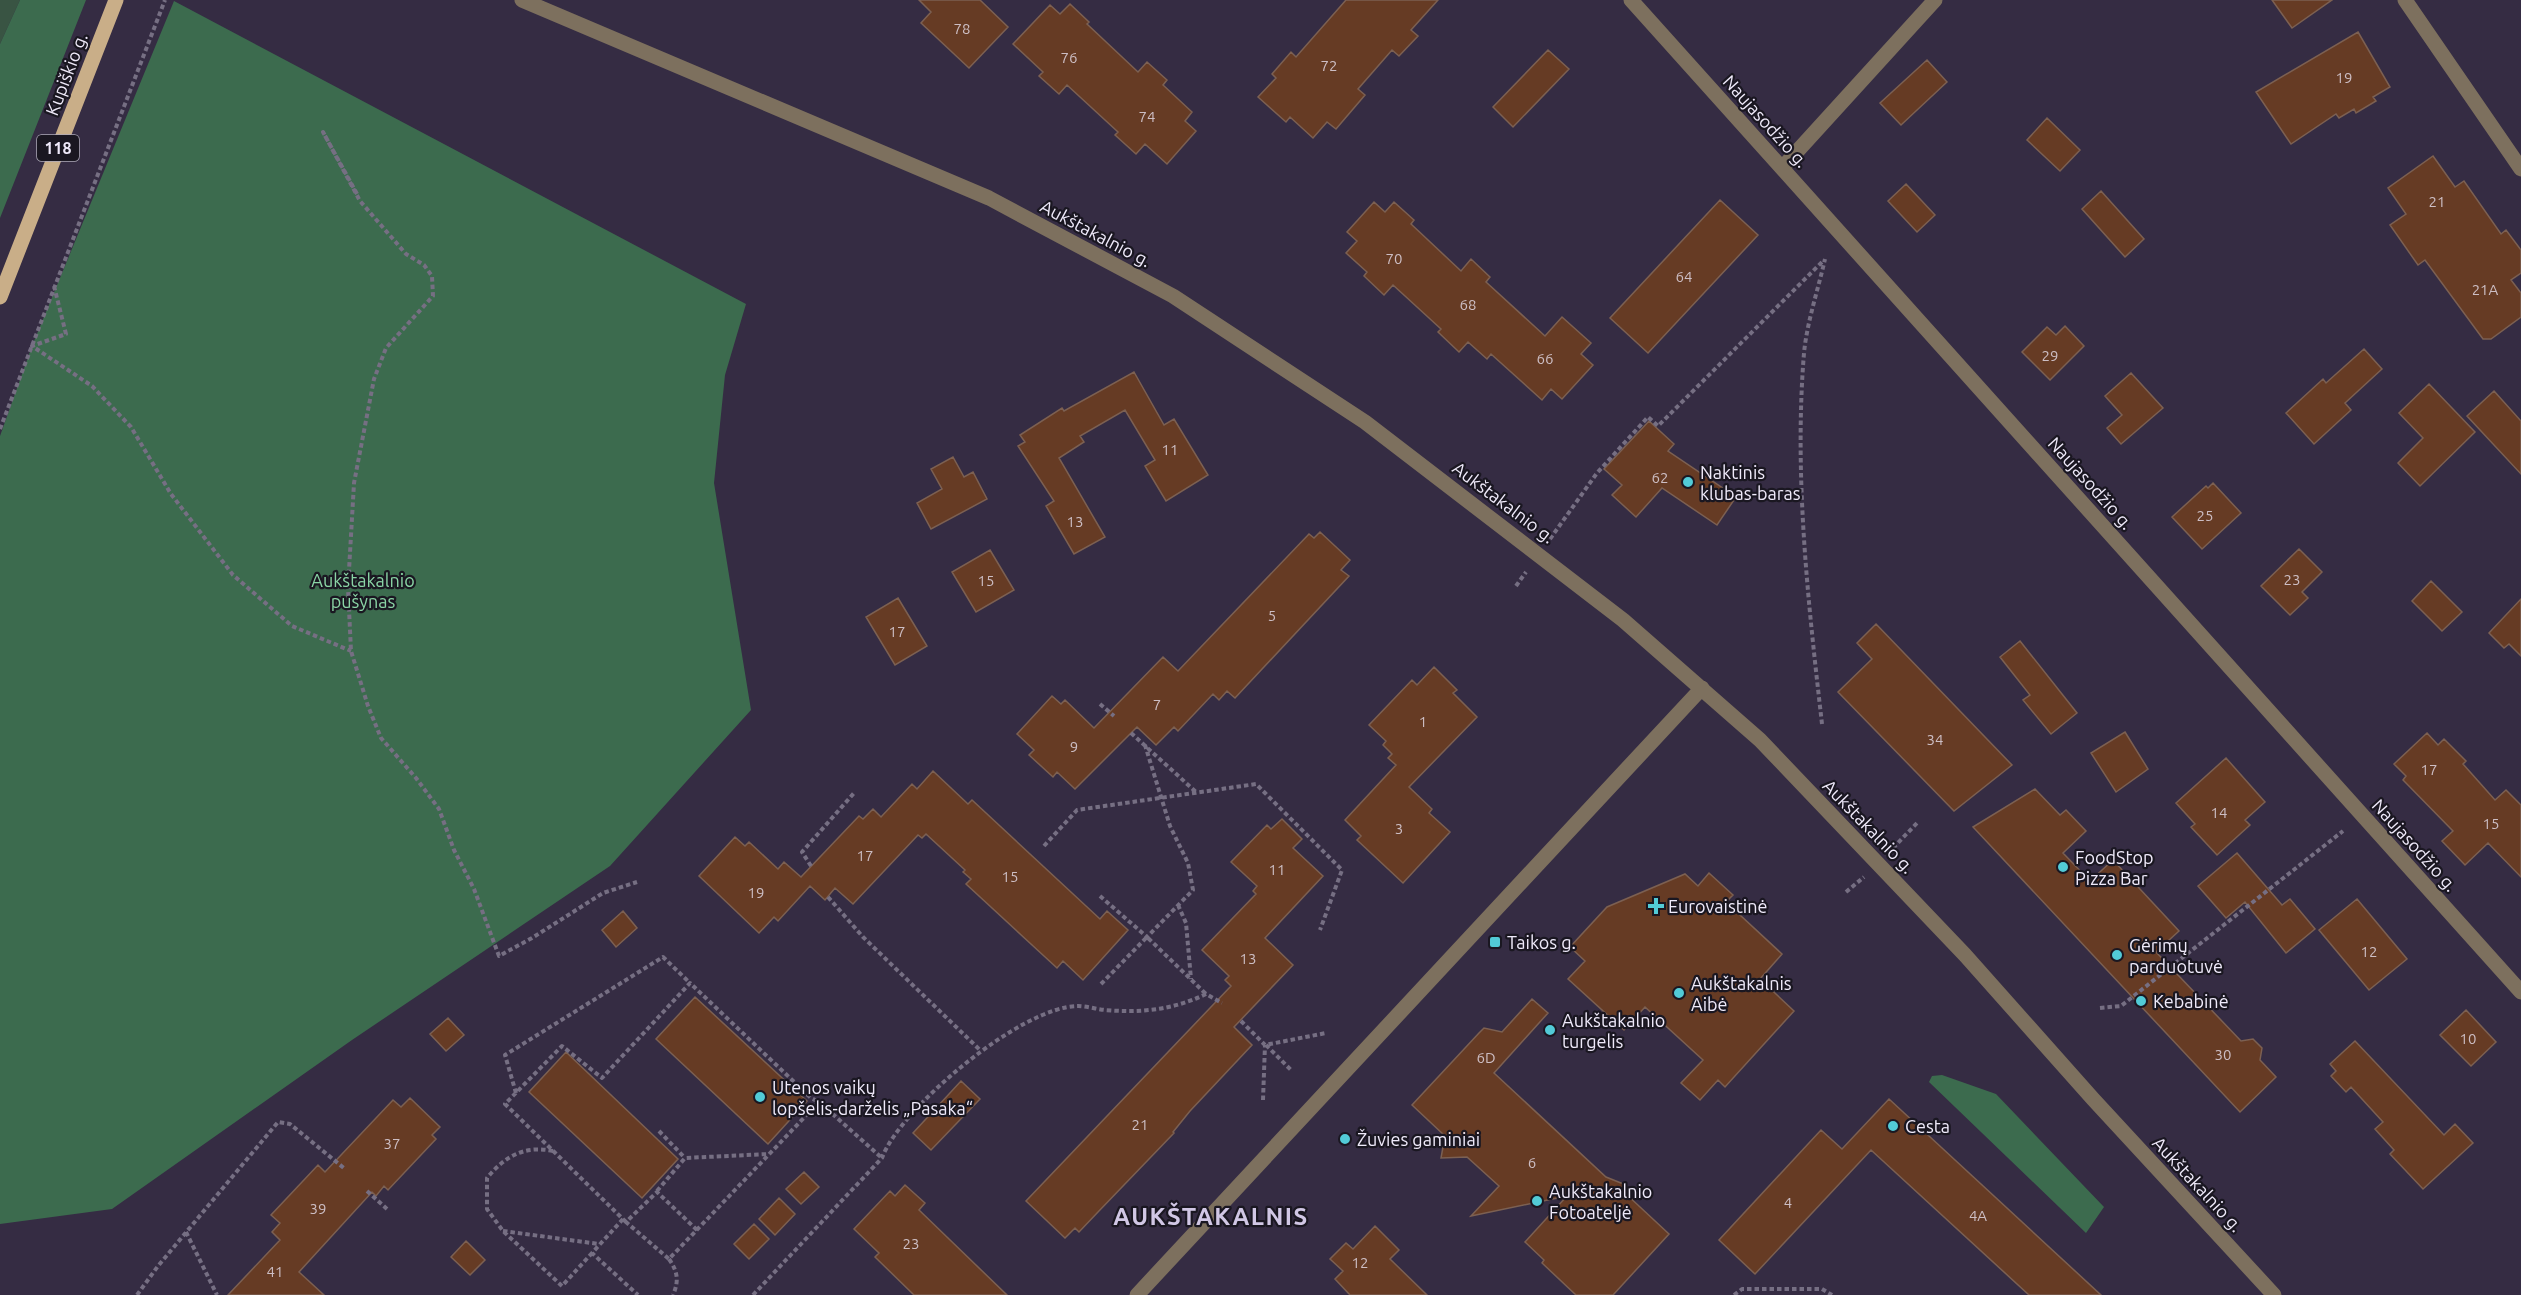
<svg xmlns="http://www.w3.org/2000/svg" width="2521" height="1295" viewBox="0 0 2521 1295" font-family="Ubuntu,sans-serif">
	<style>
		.green { fill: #395443 }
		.forest { fill: #3c6b4e }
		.building { fill: #663b24; stroke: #7c6052; stroke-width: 1.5 }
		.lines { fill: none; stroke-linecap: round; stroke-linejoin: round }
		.path { stroke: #766f83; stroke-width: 4; stroke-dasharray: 4.5 3; stroke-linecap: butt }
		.street { stroke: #7d705e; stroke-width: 15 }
		.primary { stroke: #c9ae88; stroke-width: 15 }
		.poi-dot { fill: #52cbd7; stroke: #1a1721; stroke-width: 2 }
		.labels { text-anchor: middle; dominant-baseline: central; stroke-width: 4.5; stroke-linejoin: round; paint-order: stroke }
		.number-label { font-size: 15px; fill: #cdbec4 }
		.shield { fill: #1a1721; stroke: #afabb9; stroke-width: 1.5 }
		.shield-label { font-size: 16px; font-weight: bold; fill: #efeafa }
		.street-label { font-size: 18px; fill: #efeafa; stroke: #1a1721 }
		.poi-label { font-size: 18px; fill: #efeafa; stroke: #1a1721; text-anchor: start }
		.park-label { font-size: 18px; fill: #8ad4a5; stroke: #1a1721 }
		.district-label { font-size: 24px; font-weight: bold; letter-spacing: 1.5px; fill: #d1c7e5; stroke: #1a1721 }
	</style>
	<rect width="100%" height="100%" fill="#352c43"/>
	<path class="green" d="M0,0H20L0,44Z"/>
	<path class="forest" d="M20,0H86L0,218V44Z
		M174,1L746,304L725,375L714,483L751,710L610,866L352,1040L112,1209L0,1224V436L32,346Z
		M1942,1075L1996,1094L2104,1207L2086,1233L1929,1082L1932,1076Z"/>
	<path class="building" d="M919,0H980L1008,27L969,68L921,23L931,12Z
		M1346,0H1438L1411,30L1418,36L1399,56L1392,50L1358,89L1365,95L1336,129L1327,122L1313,138L1290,117L1286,122L1258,97L1276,78L1272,74L1291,52L1296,57Z
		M2272,0H2332L2292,28Z
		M1070,4L1089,22L1087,24L1138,72L1147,62L1167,80L1163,85L1192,112L1185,121L1196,131L1167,164L1145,144L1136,154L1115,135L1118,132L1067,85L1059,94L1039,76L1043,72L1013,44L1050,5L1060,14Z
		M2358,32L2390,87L2373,97L2376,101L2356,113L2354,109L2339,118L2336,114L2291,144L2256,92Z
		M1548,50L1569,69L1513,127L1493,107Z
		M1927,60L1947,82L1901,125L1880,103Z
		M2047,118L2080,150L2060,171L2027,140Z
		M2433,156L2455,187L2464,181L2501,234L2506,230L2521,250V273L2511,280L2521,293V317L2491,339H2483L2425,260L2418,265L2390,225L2406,214L2388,188Z
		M1906,184L1935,215L1917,232L1888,201Z
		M2101,191L2144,239L2125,257L2082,209Z
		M1720,200L1758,235L1648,353L1610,318Z
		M1374,202L1385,212L1394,202L1414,220L1411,224L1461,271L1471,259L1490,277L1486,282L1545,336L1562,317L1591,343L1581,354L1593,365L1562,399L1551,389L1542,400L1491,354L1487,359L1468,342L1459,352L1438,332L1441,329L1393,285L1384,295L1364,276L1367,272L1346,253L1357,241L1347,232Z
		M2065,326L2084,346L2050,380L2022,352L2047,327L2056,335Z
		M2364,349L2382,369L2345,403L2351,410L2314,444L2286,413L2323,379L2326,383Z
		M1134,372L1164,425L1174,419L1208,475L1166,501L1145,466L1155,460L1125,410L1080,436L1084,442L1059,458L1105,537L1074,554L1046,506L1054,501L1018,446L1025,442L1020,435L1062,408L1064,411Z
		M2131,373L2163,408L2121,444L2107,428L2122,415L2105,396Z
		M2429,384L2475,432L2420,486L2398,463L2423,438L2399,413Z
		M2494,391L2521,421V474L2467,416Z
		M1649,421L1674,444L1668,451L1736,497L1717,525L1662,488L1636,517L1612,495L1622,485L1604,469Z
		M953,457L964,477L973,472L987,499L931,529L917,503L942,489L931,469Z
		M2213,483L2241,513L2202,549L2172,517L2206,486L2208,488Z
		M1320,532L1350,560L1341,570L1349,576L1235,698L1227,691L1219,700L1213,694L1178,731L1174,727L1156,745L1137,727L1075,789L1057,772L1053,777L1029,755L1034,750L1017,734L1052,696L1061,704L1065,700L1094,728L1163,657L1178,671L1309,534L1314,538Z
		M2299,549L2322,572L2302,592L2308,598L2290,615L2261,586Z
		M990,550L1014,590L976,612L952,572Z
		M2431,581L2462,612L2442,631L2412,601Z
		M898,598L927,646L895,665L866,617Z
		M2521,599V656L2509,644L2504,648L2489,633Z
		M1876,624L2012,765L1954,811L1838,692L1872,659L1857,643Z
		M2020,641L2077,713L2051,734L2023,700L2030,695L2000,657Z
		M1434,667L1457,690L1453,693L1477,717L1409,787L1432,809L1429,813L1450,832L1403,883L1357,840L1361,836L1345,820L1396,765L1388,758L1392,754L1383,745L1386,741L1369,725L1412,680L1417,685Z
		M2125,732L2148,769L2116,792L2091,753Z
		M2427,733L2438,745L2444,739L2466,761L2463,764L2495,800L2506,790L2521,805V877L2488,843L2465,865L2442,841L2453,831L2403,780L2406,776L2394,764Z
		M2226,758L2265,802L2245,820L2250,825L2217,855L2191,827L2195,824L2176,803Z
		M933,771L968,804L972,800L1100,919L1107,911L1128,930L1083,980L1063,961L1057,968L966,884L971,879L963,872L965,870L926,834L922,838L918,835L853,904L835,888L825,900L810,886L778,921L774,917L759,933L699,876L735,837L745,846L749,842L778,869L784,862L801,877L859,816L863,819L873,809L881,817L912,784L917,789Z
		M2035,789L2060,815L2066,810L2086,831L2063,853L2090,881L2113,860L2179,931L2156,952L2241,1041L2253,1039L2262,1048L2260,1060L2276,1077L2240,1112L1973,827Z
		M1282,819L1302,839L1293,848L1323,876L1265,938L1293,965L1234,1027L1252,1045L1190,1111L1173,1132L1174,1133L1098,1212L1079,1232L1075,1228L1065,1238L1026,1201L1231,986L1225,980L1229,976L1202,950L1256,894L1253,891L1257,886L1231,862L1267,825L1271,829Z
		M2237,853L2282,905L2290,899L2315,929L2286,953L2245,902L2226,918L2198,886Z
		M1709,873L1733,895L1726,902L1782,954L1760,979L1794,1011L1725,1087L1718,1080L1700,1100L1681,1083L1703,1060L1645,1007L1624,1030L1568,979L1585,961L1570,947L1607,907L1685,874L1698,886Z
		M2357,899L2407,959L2369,990L2319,930Z
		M623,911L637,928L616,947L602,930Z
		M695,997L807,1101L768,1144L656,1039Z
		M1532,999L1548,1013L1494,1073L1606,1177L1626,1185L1625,1193L1669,1234L1613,1295H1576L1542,1263L1544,1260L1525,1242L1567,1196L1471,1216L1499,1186L1467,1157L1441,1158L1445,1136L1412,1105L1479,1033L1484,1028L1502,1032Z
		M2466,1010L2496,1042L2471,1066L2440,1035Z
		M448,1018L464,1035L446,1051L430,1034Z
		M2355,1041L2444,1135L2455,1124L2473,1143L2423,1189L2390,1154L2394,1150L2375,1129L2383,1122L2351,1087L2346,1092L2331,1076L2336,1071L2330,1064Z
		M566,1052L678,1159L642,1198L529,1092Z
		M961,1081L980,1099L931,1150L913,1133Z
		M410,1098L440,1127L432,1135L436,1139L388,1190L384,1186L376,1196L372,1192L299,1272L324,1295H228L280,1240L272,1232L280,1223L271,1215L318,1165L325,1172L393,1100L401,1107Z
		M1889,1099L2101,1295H2029L1871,1150L1755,1274L1719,1240L1821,1130L1842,1149Z
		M804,1172L819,1187L801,1204L786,1189Z
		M905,1185L925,1203L919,1210L1007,1295H914L875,1257L879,1253L854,1229L890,1191L895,1196Z
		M779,1198L795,1214L775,1235L759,1219Z
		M754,1224L769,1239L749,1259L734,1244Z
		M1375,1226L1399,1250L1390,1259L1427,1295H1350L1335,1279L1343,1271L1330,1259L1346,1243L1353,1249Z
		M466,1241L485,1260L470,1275L451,1257Z"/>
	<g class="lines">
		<path class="path" d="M357,194L323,132L360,201L406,254L424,265L432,276L433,296L386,348L374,379L354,483L348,588L351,651L368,706L381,738L416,778L439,809L454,850L474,889L499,956L532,938L603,893L637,882
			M54,286L66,334L32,346L92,386L131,427L171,494L233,575L292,626L351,651
			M0,429L165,0
			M1550,539L1597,473L1648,417L1658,426L1824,260
			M1516,586L1526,572
			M1100,704L1114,716
			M1822,724C1808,602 1794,476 1804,353C1807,322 1818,290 1825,259
			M1131,733L1196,792
			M1044,846L1077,810L1256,784L1342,870L1320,930
			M1893,848L1918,822
			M811,866L802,852L854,793
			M1846,892L1864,877
			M1100,896L1147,937L1193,890L1188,863L1170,826L1145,745
			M828,897L863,937L981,1051
			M1178,905L1186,923L1191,979
			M1101,984L1147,937L1206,994
			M2100,1008L2121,1006L2343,831
			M1241,1021L1265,1045L1326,1033
			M1266,1045L1291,1070
			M516,1093L505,1055L663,957L690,983
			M1263,1100L1265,1045
			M659,1131L685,1158
			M553,1151C525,1145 505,1156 487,1178V1209L503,1231L562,1286L592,1253
			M367,1191L387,1209
			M657,1191L685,1158L769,1154
			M623,1219L592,1253L638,1295
			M626,1222L505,1104L562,1046L602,1078L690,983L811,1098L819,1102
			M697,1230L657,1192L626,1222L669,1259L819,1102L882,1158
			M503,1231L599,1244
			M186,1232L217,1295
			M669,1259C678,1272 679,1281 673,1295
			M137,1295L158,1266L278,1122L290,1124L345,1169
			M753,1295L882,1158C900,1108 1022,1006 1078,1006C1086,1006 1096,1009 1105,1010C1141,1013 1173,1010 1206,994L1222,1003
			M1734,1295L1742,1289H1822L1832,1295"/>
		<path class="street" d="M522,0L989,198L1173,296L1365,422L1623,620L1760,740L1965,955L2093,1099L2274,1295
			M1631,0L2521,992
			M2405,0L2521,169
			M1782,168L1935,0
			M1137,1295L1702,688"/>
		<path class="primary" d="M0,297L116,0"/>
	</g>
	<g class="poi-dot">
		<circle cx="1688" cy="482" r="6"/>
		<circle cx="2063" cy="867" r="6"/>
		<path d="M1653 897h6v6h6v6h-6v6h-6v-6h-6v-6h6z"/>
		<rect x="1489" y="936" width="12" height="12" rx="3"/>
		<circle cx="2117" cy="955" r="6"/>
		<circle cx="1679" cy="993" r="6"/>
		<circle cx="2141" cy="1001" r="6"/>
		<circle cx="1550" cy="1030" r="6"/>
		<circle cx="760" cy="1097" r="6"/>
		<circle cx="1893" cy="1126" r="6"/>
		<circle cx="1345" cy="1139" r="6"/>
		<circle cx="1537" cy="1201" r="6"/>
	</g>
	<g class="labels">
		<g class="number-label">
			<text x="962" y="28">78</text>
			<text x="1069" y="57">76</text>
			<text x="1329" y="65">72</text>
			<text x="2344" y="77">19</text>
			<text x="1147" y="116">74</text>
			<text x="2437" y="201">21</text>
			<text x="1394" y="258">70</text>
			<text x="1684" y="276">64</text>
			<text x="2485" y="289">21A</text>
			<text x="1468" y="304">68</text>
			<text x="2050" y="355">29</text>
			<text x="1545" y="358">66</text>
			<text x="1170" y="449">11</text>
			<text x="1660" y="477">62</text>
			<text x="2205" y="515">25</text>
			<text x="1075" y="521">13</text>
			<text x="2292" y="579">23</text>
			<text x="986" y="580">15</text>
			<text x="1272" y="615">5</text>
			<text x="897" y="631">17</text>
			<text x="1157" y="704">7</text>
			<text x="1423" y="721">1</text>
			<text x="1935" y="739">34</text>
			<text x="1074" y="746">9</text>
			<text x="2429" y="769">17</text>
			<text x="2219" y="812">14</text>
			<text x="2491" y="823">15</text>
			<text x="1399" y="828">3</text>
			<text x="865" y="855">17</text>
			<text x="1277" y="869">11</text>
			<text x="1010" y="876">15</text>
			<text x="756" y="892">19</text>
			<text x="2369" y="951">12</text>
			<text x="1248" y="958">13</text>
			<text x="2468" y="1038">10</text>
			<text x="2223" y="1054">30</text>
			<text x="1486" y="1057">6D</text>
			<text x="1140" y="1124">21</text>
			<text x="392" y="1143">37</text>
			<text x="1532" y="1162">6</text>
			<text x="1788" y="1202">4</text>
			<text x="318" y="1208">39</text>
			<text x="1978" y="1215">4A</text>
			<text x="911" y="1243">23</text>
			<text x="1360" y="1262">12</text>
			<text x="275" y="1271">41</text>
		</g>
		<rect class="shield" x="37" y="135" width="42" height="26" rx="4.5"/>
		<g class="shield-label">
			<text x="58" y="148">118</text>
		</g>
		<g class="street-label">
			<text transform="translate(66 74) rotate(-69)">Kupiškio g.</text>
			<text transform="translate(1766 121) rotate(48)">Naujasodžio g.</text>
			<text transform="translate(1096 233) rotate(28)">Aukštakalnio g.</text>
			<text transform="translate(2091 483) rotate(48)">Naujasodžio g.</text>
			<text transform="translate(1504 502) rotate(37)">Aukštakalnio g.</text>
			<text transform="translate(1869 826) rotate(46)">Aukštakalnio g.</text>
			<text transform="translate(2415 845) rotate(48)">Naujasodžio g.</text>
			<text transform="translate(2198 1184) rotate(47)">Aukštakalnio g.</text>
		</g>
		<g class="poi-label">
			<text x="1700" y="472">Naktinis<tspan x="1700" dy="21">klubas-baras</tspan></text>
			<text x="2075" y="857">FoodStop<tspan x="2075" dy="21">Pizza Bar</tspan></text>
			<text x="1668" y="906">Eurovaistinė</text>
			<text x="1507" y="942">Taikos g.</text>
			<text x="2129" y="945">Gėrimų<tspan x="2129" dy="21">parduotuvė</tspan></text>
			<text x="1691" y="983">Aukštakalnis<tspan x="1691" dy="21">Aibė</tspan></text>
			<text x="2153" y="1001">Kebabinė</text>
			<text x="1562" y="1020">Aukštakalnio<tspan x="1562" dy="21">turgelis</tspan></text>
			<text x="772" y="1087">Utenos vaikų<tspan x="772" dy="21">lopšelis-darželis „Pasaka“</tspan></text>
			<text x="1905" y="1126">Cesta</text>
			<text x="1357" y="1139">Žuvies gaminiai</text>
			<text x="1549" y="1191">Aukštakalnio<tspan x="1549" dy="21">Fotoateljė</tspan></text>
		</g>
		<g class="park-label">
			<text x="363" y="580">Aukštakalnio<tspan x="363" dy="21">pušynas</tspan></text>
		</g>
		<g class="district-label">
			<text x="1211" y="1216">AUKŠTAKALNIS</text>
		</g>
	</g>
</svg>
